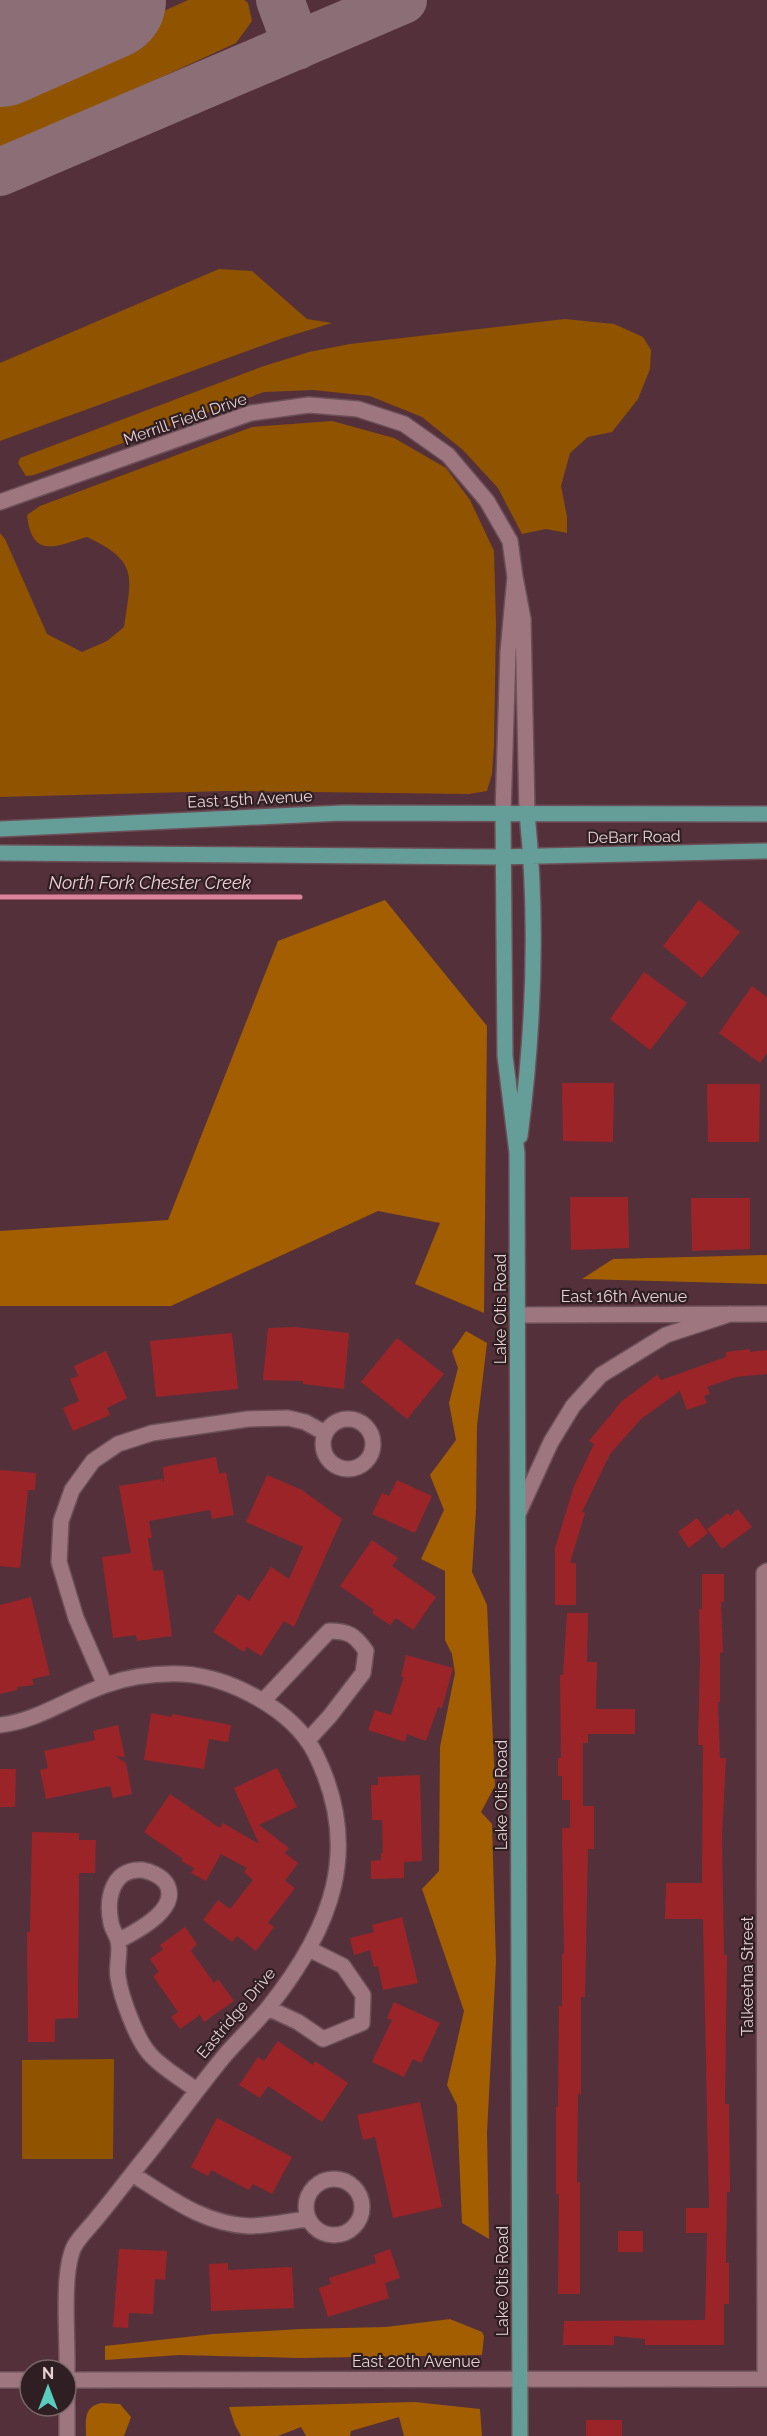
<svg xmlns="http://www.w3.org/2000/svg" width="767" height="2436" viewBox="0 0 767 2436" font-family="Raleway,sans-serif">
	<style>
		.green { fill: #905300 }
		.forest { fill: #a25e00 }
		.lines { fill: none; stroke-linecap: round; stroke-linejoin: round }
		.stream { stroke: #dd829b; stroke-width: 5 }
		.taxiway { stroke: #8c6e76; stroke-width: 48 }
		.runway { stroke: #8c6e76; stroke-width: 120 }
		.building { fill: #9b2429 }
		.minor-casing { stroke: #6c4f57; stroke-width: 18 }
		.major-casing { stroke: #6c4f57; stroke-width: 18 }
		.minor { stroke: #9e767f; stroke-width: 15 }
		.major { stroke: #659d98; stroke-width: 15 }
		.labels { text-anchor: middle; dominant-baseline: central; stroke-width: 4.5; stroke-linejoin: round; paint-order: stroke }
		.street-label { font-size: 16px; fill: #e6d0d4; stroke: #2f1f22 }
		.water-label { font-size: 18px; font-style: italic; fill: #efcfd5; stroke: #2f1f22 }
	</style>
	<rect width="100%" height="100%" fill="#54313a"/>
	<path class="green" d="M188,0H244L248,3L252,21L236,43L0,151V86Z
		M219,269L252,271L307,319L332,323L283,338L0,441V363Z
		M565,319L614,324L643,337L651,350L650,369L638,399L612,432L588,437L570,453L561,486L567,517V533L546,529L522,534L498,488L463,450L422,417L370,396L313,390L264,392L34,475L26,476L18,463L20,458L261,367L309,352L350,344Z
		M332,421L394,438L446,468L470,500L494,551L496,624L494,744L492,774L487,791L469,794L227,791L0,797V533L5,539L47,634L82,652L107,641L124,627C131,577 140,562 87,537C56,546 32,560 27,515L40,506L252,427Z
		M114,2059L113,2159H22V2060Z"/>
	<path class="forest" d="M385,900L487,1026L484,1313L415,1284L440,1223L378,1211L171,1306H0V1231L168,1220L278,941Z
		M767,1255V1284L582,1279L613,1259Z
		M466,1331L487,1343L477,1426L476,1510L472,1572L487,1605L495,1786L481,1812L492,1824L496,1962L487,2132L489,2239L462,2223L457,2105L447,2085L464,2011L422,1889L439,1871L440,1747L455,1673L452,1654L445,1640V1571L421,1559L444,1510L430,1475L456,1440L449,1403L458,1368L452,1351Z
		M450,2319L482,2332L484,2336L482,2355L299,2358L180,2355L105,2360V2346L213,2334L301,2329L386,2327Z
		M415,2402L480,2409L482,2436H404L399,2417L351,2431L350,2436H306L301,2427L278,2436H241L235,2425L229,2407Z
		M101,2403L120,2404L131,2417L124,2436H86C86,2421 83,2407 101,2403Z"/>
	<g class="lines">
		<path class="stream" d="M0,897H300"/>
		<path class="taxiway" d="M280,0L297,46
			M0,172L403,0"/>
		<path class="runway" d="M0,47L106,0"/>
	</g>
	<path class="building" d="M699,900L740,932L702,978L663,946Z
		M644,972L687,1003L650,1050L610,1019Z
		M752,986L767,997V1053L760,1063L719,1033Z
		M562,1083H614L613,1142L563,1141Z
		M707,1084H760L759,1142H708Z
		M570,1197H628L629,1248L571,1250Z
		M691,1198H750V1249L692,1251Z
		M295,1327L349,1333L344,1389L303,1384V1381L263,1380L268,1328Z
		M232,1333L238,1389L156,1397L150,1341Z
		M397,1338L444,1374L407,1419L361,1382Z
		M750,1349V1352L767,1350V1374L736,1377L707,1387L710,1394L704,1396L707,1403L687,1410L680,1391L641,1419L610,1454L582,1512L585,1513L570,1563H576V1605H555V1548L574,1486L594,1444L589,1441L622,1401L657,1375L661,1380L726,1357V1352Z
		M106,1351L127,1398L107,1408L110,1415L73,1431L63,1408L79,1401L70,1379L78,1376L74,1366Z
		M216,1457L219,1474L226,1472L234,1515L212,1519L210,1510L149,1521L152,1538H148L153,1571L163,1570L172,1636L137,1641L136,1635L113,1638L102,1557L131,1553L119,1486L162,1479L164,1483L163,1467Z
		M0,1470L36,1473L35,1490H28L20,1568L0,1566Z
		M267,1475L302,1490L342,1519L294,1627L284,1621L261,1656L247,1647L244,1652L213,1632L238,1594L249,1601L271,1567L289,1579L303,1547L246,1522Z
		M397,1480L432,1496L415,1533L372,1514L382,1493L389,1496Z
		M738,1509L752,1527L722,1549L707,1529L728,1513L730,1516Z
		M697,1518L708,1533L689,1548L678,1532Z
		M372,1540L398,1558L392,1566L436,1597L413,1630L396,1618L390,1625L372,1613L374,1610L340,1586Z
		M702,1574H724V1602H721L723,1652L720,1653V1702H718L720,1758H726L722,1836L724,1955H727L725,2104H729L730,2192H727L726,2263H729V2304H724V2345H645V2339L614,2336V2345H563L564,2321L705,2320L707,2233H686V2208H709L703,1919H665L666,1883H702L703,1745H698L700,1661L699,1609H702Z
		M31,1597L50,1675L32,1679L34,1685L17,1687V1690L0,1694V1605Z
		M567,1613H588L587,1662H597L596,1709H635V1734H588V1743H583V1806H594V1849H588L585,1997H581V2094H578L577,2182H580V2294H558L559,2194H556V2107H558L559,2006H562V1954H564L562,1828H570V1800H562V1776H558V1758H561L560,1675H563Z
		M406,1655L453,1668L442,1708L438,1707L426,1741L407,1734L405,1742L368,1730L375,1710L391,1715L404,1677H401Z
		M151,1713L172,1717V1714L231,1725L228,1742L209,1739L204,1769L144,1760Z
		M118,1725L125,1757L115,1756L126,1763L132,1794L113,1798L110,1786L46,1799L40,1770L48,1768L44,1751L95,1740L93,1731Z
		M277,1768L297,1807L259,1825L289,1848L285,1853L298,1863L285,1881L295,1888L268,1923L274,1927L256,1951L237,1936L232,1942L203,1920L218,1900L230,1909L253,1880L244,1872L247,1868L221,1854L206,1881L191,1873L194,1868L181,1861L183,1859L144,1832L170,1794L220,1828L223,1823L259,1844L234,1788Z
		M0,1769H16L15,1807H0Z
		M420,1775L422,1861L404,1862V1878L371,1879V1861L381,1860V1853H383L382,1820H372L371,1785H378V1777Z
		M32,1832L79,1833V1840H96L95,1873H79L78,2018L55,2019V2042H28L27,1932H30Z
		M402,1917L418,1983L383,1990L378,1966L374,1967L370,1950L354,1955L350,1938L374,1932L372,1925Z
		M185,1927L197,1944L191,1951L214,1983L218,1979L234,2001L204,2022L200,2015L180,2029L171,2017L178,2012L153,1976L159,1972L150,1959L163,1949L160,1945Z
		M394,2002L440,2023L421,2063L413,2059L404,2077L372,2062L392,2020L387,2018Z
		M278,2041L313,2065L315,2061L348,2083L322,2122L268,2086L260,2098L239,2085L258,2057L264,2061Z
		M420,2102L442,2207L393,2218L375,2137L363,2140L357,2115Z
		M217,2118L292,2157L272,2194L253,2184L249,2190L211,2170L208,2176L191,2167Z
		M618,2231H643V2252H618Z
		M119,2249L167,2251L165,2280L155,2279L153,2314L129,2313L128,2328L113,2327Z
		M390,2249L400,2278L385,2283L389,2298L328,2317L319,2288L331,2284L329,2278L376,2263L374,2255Z
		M228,2263V2270L292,2267L294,2308L211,2311L209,2264Z
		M586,2420H622V2436H586Z"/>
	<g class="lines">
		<defs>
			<path id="minor" d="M0,502L251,413L309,405L358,409L404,424L448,455L487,501L510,541L515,577
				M503,813L508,652L515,577L523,619L527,813
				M519,1315L767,1314
				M323 1444a25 25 0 1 1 50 0a25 25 0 1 1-50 0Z
				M519,1512L551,1442L573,1406L601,1375L666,1335L730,1314
				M105,1685L76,1618L59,1562L61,1521L72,1490L93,1461L118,1444L152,1433L248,1419L288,1418L305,1422L325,1433
				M263,1701L329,1631C349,1631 355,1635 366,1651L363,1673L330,1716L308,1740
				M0,1725C38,1721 70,1697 106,1685C131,1676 156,1673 183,1674C230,1677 293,1710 315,1753C363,1849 332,1928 268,2008C255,2024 240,2038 226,2054C196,2090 169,2129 139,2165C125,2183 111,2201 97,2218C90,2227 81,2235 75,2245C62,2268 67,2329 67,2357C67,2383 67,2410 67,2436
				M118,1941C135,1932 182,1909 166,1883C161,1876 150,1871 142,1870C112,1868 106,1899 111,1923C112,1929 116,1934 118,1940C121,1952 116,1965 118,1977C121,1997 136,2038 149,2053C159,2066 182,2079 196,2090
				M268,2008L298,2022L323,2039L362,2023L363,1995L343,1966L309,1949
				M132,2174C169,2197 203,2224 249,2226C268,2226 289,2221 308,2219
				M306 2207a28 28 0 1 1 56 0a28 28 0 1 1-56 0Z
				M765,2379L764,1573L767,1571
				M0,2380H30
				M66,2380L767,2379"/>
			<path id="major" d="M503,813L505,1056L517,1153L520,2436
				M0,829L342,813L767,814
				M0,853L502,857L767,851
				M520,1136C534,1028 538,921 527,813"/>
		</defs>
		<use href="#minor" class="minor-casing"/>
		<use href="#major" class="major-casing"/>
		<use href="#minor" class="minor"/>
		<use href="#major" class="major"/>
	</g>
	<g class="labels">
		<g class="street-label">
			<text transform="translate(185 419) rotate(-19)">Merrill Field Drive</text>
			<text transform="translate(250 799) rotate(-3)">East 15th Avenue</text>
			<text transform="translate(634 837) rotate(-1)">DeBarr Road</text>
			<text x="624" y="1296">East 16th Avenue</text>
			<text transform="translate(500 1309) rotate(-90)">Lake Otis Road</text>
			<text transform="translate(501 1795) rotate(-90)">Lake Otis Road</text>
			<text transform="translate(747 1976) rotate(-90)">Talkeetna Street</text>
			<text transform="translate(236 2013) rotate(-50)">Eastridge Drive</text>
			<text transform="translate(502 2281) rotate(-90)">Lake Otis Road</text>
			<text x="416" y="2361">East 20th Avenue</text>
		</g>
		<g class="water-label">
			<text x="150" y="882">North Fork Chester Creek</text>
		</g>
	</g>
	<g transform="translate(48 2388)"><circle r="28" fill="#2f1f22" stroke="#786669" stroke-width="1.5"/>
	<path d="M0-4.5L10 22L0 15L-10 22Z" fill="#59cebf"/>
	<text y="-9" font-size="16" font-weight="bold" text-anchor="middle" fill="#e6d0d4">N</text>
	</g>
</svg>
